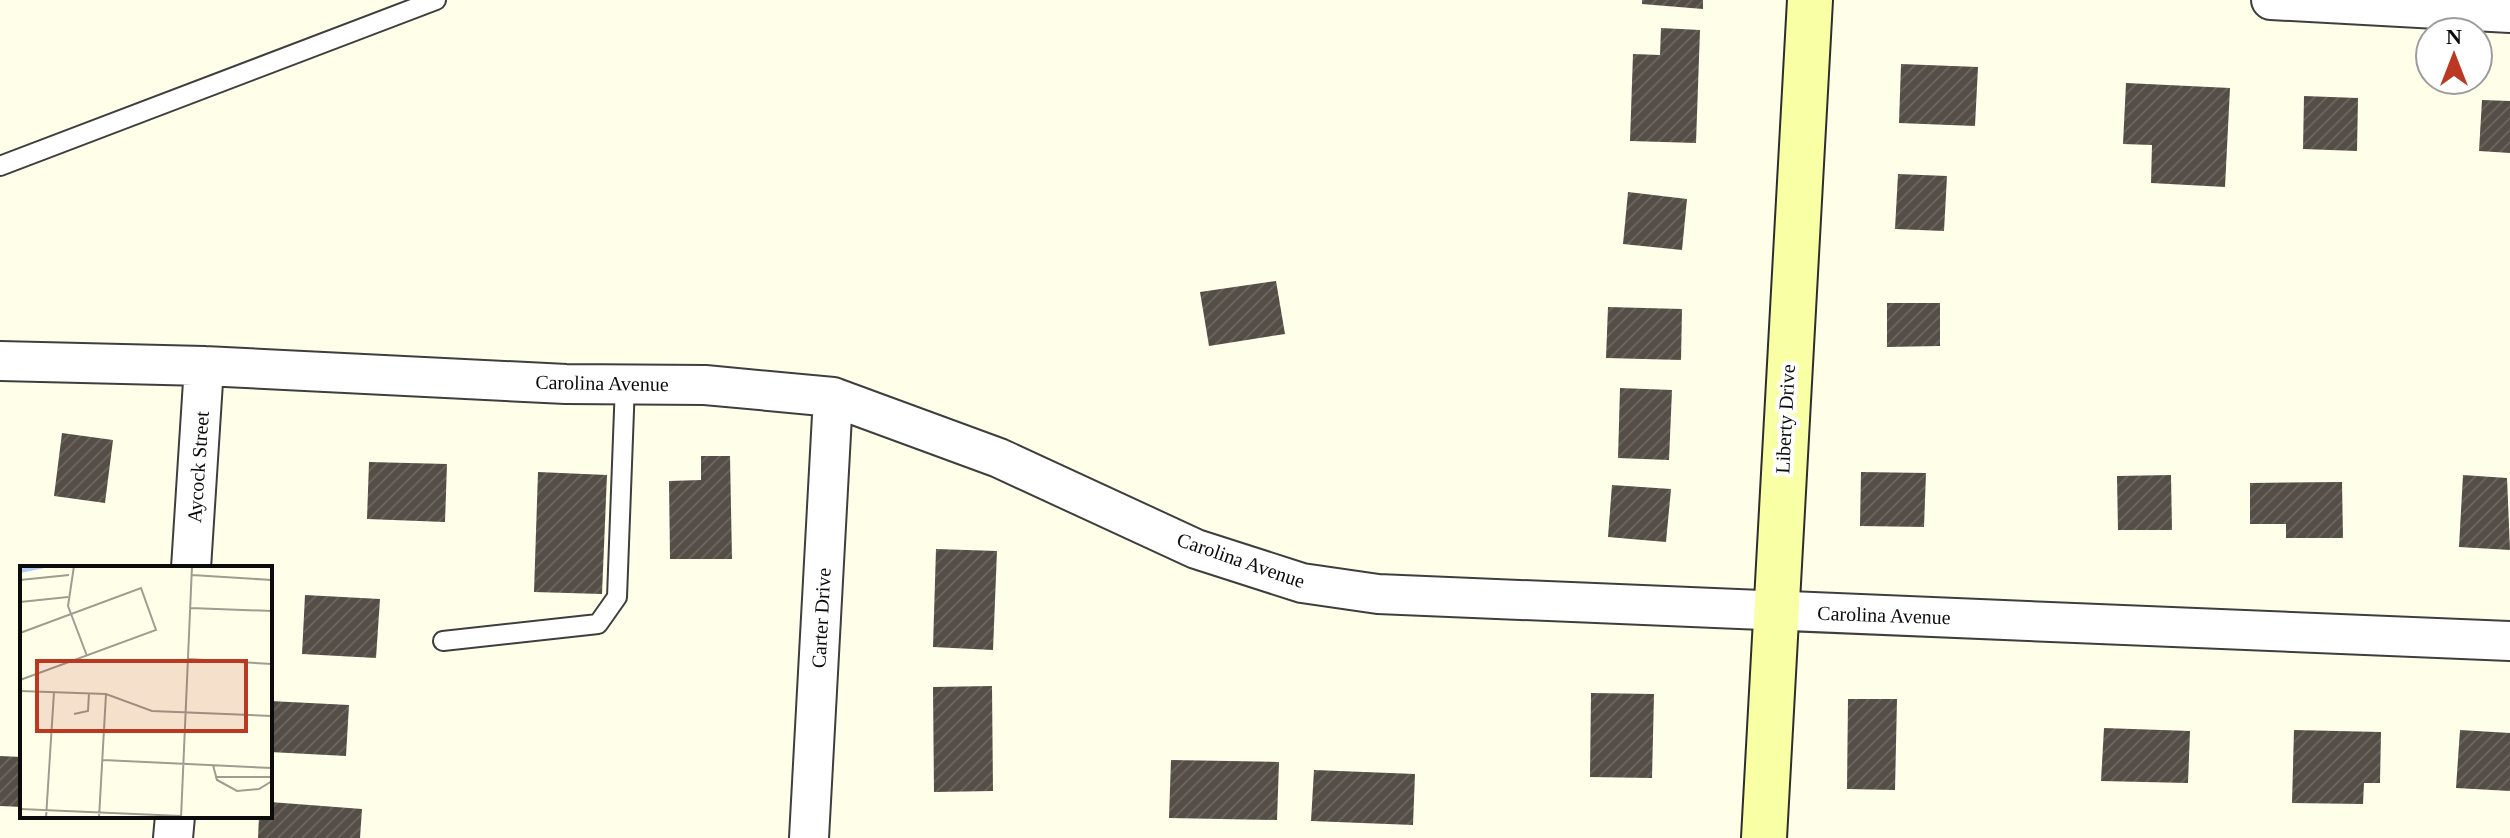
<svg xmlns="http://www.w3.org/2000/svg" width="2510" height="838" viewBox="0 0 2510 838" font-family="Georgia,serif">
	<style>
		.building { fill: url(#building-hatch) }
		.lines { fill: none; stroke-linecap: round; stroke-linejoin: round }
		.lane-casing { stroke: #3e3e3e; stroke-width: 22 }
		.street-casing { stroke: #3e3e3e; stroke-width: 42 }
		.secondary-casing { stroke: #2d2d2d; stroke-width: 48 }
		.lane { stroke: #fff; stroke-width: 18 }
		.street { stroke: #fff; stroke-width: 38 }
		.secondary { stroke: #f8ffa4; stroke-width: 44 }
		.labels { text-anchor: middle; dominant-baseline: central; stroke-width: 8; stroke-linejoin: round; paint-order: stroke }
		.street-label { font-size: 20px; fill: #0b0b0b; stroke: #fff }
		.inset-river { fill: none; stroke: #aecef6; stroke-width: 4 }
		.inset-road { fill: none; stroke: #9d9d90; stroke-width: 2 }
		.view { fill: #bb3823; fill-opacity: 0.15; stroke: #bb3823; stroke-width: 4 }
		.inset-edge { fill: none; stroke: #0b0b0b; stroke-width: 4 }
	</style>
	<defs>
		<pattern id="building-hatch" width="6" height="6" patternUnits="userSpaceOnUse" patternTransform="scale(2)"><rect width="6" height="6" fill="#544e47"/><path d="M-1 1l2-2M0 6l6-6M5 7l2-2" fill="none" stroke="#68635d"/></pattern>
	</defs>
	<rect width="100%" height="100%" fill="#ffffe9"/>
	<path class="building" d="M1642,0H1703V9L1642,4Z
		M1661,28L1700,30L1696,143L1630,141L1633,54L1660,55Z
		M1901,64L1978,67L1975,126L1899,123Z
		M2126,83L2230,88L2225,187L2151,183L2152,145L2123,144Z
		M2304,96L2358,98L2357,151L2303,149Z
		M2482,100L2510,101V153L2479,151Z
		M1898,174L1947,176L1944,231L1895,229Z
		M1628,192L1687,199L1682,250L1623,244Z
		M1276,281L1285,334L1209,346L1200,292Z
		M1887,303H1940V346L1887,347Z
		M1608,307L1682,309L1681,360L1606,358Z
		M1620,388L1672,390L1669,460L1618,458Z
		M62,433L113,440L105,503L54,496Z
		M701,456H730L732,559H670L669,481L701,480Z
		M369,462L447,464L445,522L367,519Z
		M538,472L607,475L602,594L534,592Z
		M1861,472L1926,473L1924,527L1860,526Z
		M2171,475L2172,530H2118L2117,476Z
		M2463,475L2507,478L2510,550L2459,547Z
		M2342,482L2343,538H2286V524H2250V483Z
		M1612,485L1671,489L1666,542L1608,537Z
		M936,549L997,551L993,650L933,647Z
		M305,595L380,599L376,658L302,654Z
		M992,686L993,791L934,792L933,687Z
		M1591,693L1654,694L1652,778L1590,777Z
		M1848,699H1897L1895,790L1847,789Z
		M270,701L349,705L346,756L270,752Z
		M2104,728L2190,731L2188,783L2101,781Z
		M2294,730L2381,732L2380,783H2364L2363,804L2292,803Z
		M2460,730L2510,733V791L2456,788Z
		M0,756L22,757V807L0,806Z
		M1171,760L1279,762L1277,820L1169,818Z
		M1314,770L1415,774L1413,825L1311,821Z
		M270,802L362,809L360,838H258L259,816H270Z"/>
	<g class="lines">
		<defs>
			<path id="lane" d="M0,166L436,0
				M443,641L598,624L617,597L625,384"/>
			<path id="street" d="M2271,0L2510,13
				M0,361L204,366L566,384L705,385L833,397L999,458L1196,549L1302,583L1378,594L2510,641
				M191,568L204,366
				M173,838L175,816
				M809,838L833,397"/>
			<path id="secondary" d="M1764,838L1810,0"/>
		</defs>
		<use href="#lane" class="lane-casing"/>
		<use href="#street" class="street-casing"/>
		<use href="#secondary" class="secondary-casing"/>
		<use href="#lane" class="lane"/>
		<use href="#street" class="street"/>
		<use href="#secondary" class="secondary"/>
	</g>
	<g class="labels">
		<g class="street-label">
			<text transform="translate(602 383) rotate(1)">Carolina Avenue</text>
			<text transform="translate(1785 419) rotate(-87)">Liberty Drive</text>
			<text transform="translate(198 467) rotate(-86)">Aycock Street</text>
			<text transform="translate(1241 560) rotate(19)">Carolina Avenue</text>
			<text transform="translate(1884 615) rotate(2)">Carolina Avenue</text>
			<text transform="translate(821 618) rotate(-87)">Carter Drive</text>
		</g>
	</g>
	<g transform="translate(20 566)">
		<rect width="252" height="252" fill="#ffffe9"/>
		<path class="inset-river" d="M0,5L24,0"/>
		<path class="inset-road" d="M54,0L48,40L67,90M172,9L252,14M0,14L49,9M0,36L48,31M170,42L252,45M0,67L121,22L136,64L0,114M168,93L252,98M0,125L86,128L132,145L252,150M54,148L68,145L69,127M83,194L252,202M193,199L197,214L217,225L239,223L252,215M195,211H252M0,243L161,250M26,252L34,126M79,252L86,128M161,252L172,0"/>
		<path class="view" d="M17,95H226V165H17Z"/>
		<rect width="252" height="252" class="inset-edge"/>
	</g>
	<g transform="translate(2454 56)"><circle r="38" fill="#ffffff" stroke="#9d9d9d" stroke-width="2"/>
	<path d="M0-6L14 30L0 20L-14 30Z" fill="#bb3823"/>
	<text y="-12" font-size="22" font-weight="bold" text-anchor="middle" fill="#0b0b0b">N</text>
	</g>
</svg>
